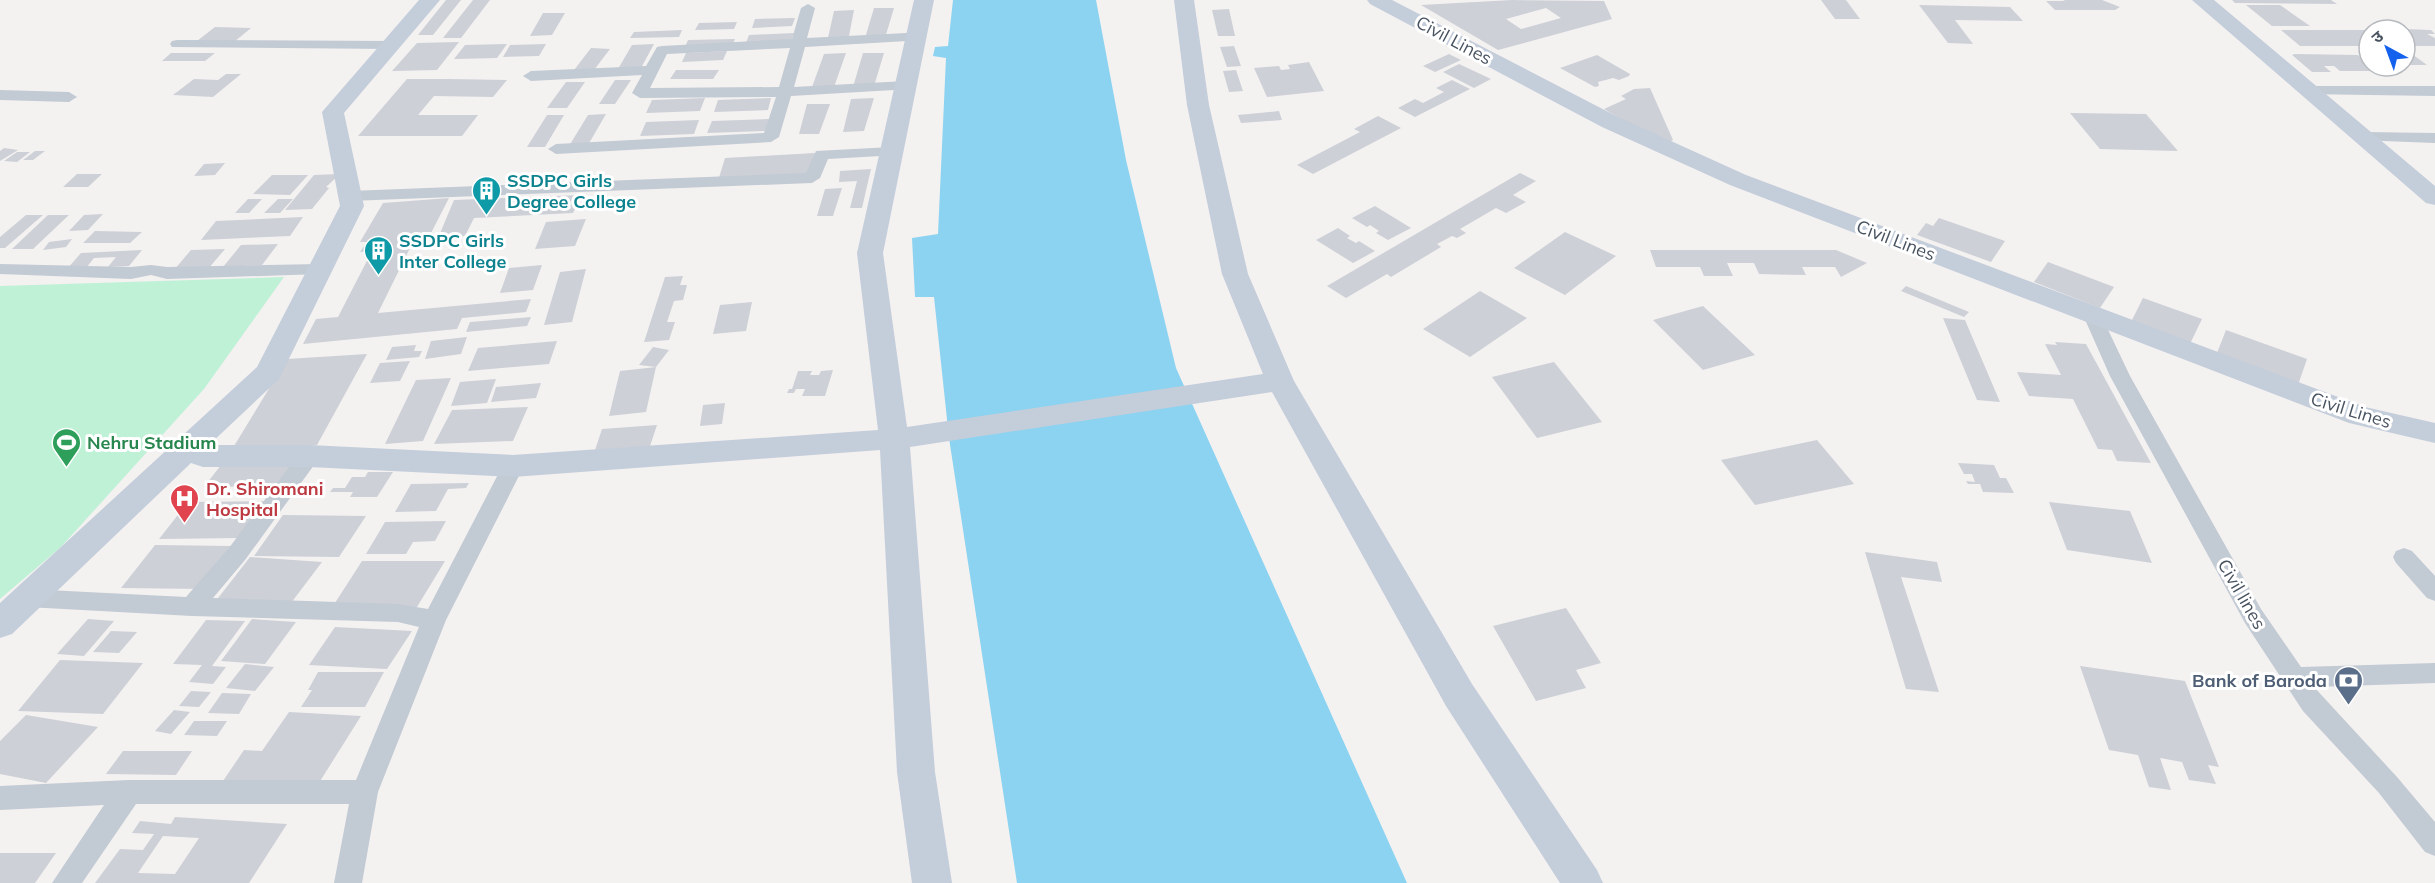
<svg xmlns="http://www.w3.org/2000/svg" width="2435" height="883" viewBox="0 0 2435 883" font-family="Mulish,'Noto Sans Devanagari',sans-serif">
	<style>
		.green { fill: #bff1d7 }
		.water { fill: #8bd3f0 }
		.building { fill: #cdd0d6; fill-rule: evenodd }
		.lines { fill: none; stroke-linecap: round; stroke-linejoin: round }
		.street { fill: #c2cad3; fill-rule: evenodd }
		.secondary { fill: #c4cdda; fill-rule: evenodd }
		.labels { text-anchor: middle; dominant-baseline: central; stroke-width: 6; stroke-linejoin: round; paint-order: stroke }
		.street-label { font-size: 18px; fill: #485360; stroke: #fff }
		.culture-label { font-size: 18px; font-weight: bold; fill: #0d838f; stroke: #fff; text-anchor: start }
		.leisure-label { font-size: 18px; font-weight: bold; fill: #27864d; stroke: #fff; text-anchor: start }
		.health-label { font-size: 18px; font-weight: bold; fill: #be3a42; stroke: #fff; text-anchor: start }
		.service-label { font-size: 18px; font-weight: bold; fill: #4e5e75; stroke: #fff; text-anchor: end }
	</style>
	<rect width="100%" height="100%" fill="#f4f1f1"/>
	<path class="green" d="M284,277L204,389L61,547L0,599V286Z"/>
	<path class="water" d="M953,0H1096L1126,160L1176,368L1407,883H1017L949,438L934,297H915L912,238L938,234L946,58L933,56L935,47L948,46Z"/>
	<path class="building" d="M446,0H461L433,35H418Z
		M473,0H490L461,38H443Z
		M1512,0L1604,1L1612,19L1498,50L1421,5ZM1546,8L1561,18L1521,29L1506,19Z
		M1821,0H1846L1860,19H1835Z
		M2063,0H2102L2120,7L2115,10H2055L2046,1H2065Z
		M2232,0H2331L2337,4L2235,3Z
		M1919,5L2010,7L2023,21L1955,20L1973,44L1948,43Z
		M2246,5H2280L2310,26H2272Z
		M874,8H894L885,38H865Z
		M1229,9L1235,36H1218L1212,10Z
		M854,10L848,41L827,42L834,11Z
		M543,13H565L552,35L530,36Z
		M795,18L792,26L752,28L755,19Z
		M737,22L734,29L695,30L699,23Z
		M215,27L251,28L234,42L197,41Z
		M2405,29L2431,30L2435,34H2427L2435,38V46H2405Z
		M682,30L679,37L630,38L634,32Z
		M2281,30H2369V46H2300Z
		M794,33L791,41L746,43L749,35Z
		M735,39L732,46L685,47L688,40Z
		M459,42L437,70L392,71L417,43Z
		M507,44L497,58L454,59L465,45Z
		M546,44L539,56L503,57L510,45Z
		M654,44L641,68L618,69L632,45Z
		M1234,46L1241,66L1227,67L1220,47Z
		M591,48L610,49L594,70H574Z
		M2405,49L2427,65H2405Z
		M727,51L723,60L682,62L686,53Z
		M171,53H215L205,61H162Z
		M846,53L834,87H812L824,54Z
		M863,53H884L874,86L853,87Z
		M1449,54L1461,60L1435,72L1423,66Z
		M2295,54L2358,55L2369,66L2378,71H2340L2334,66H2324L2331,72H2312L2292,55Z
		M1597,55L1630,74L1629,76L1619,80L1613,78L1598,82L1599,86L1595,87L1560,68Z
		M1309,62L1324,91L1267,97L1254,68L1279,66L1281,70L1290,69L1288,65Z
		M1459,64L1491,79L1474,88L1443,72Z
		M676,70H719L713,79H670Z
		M1236,70L1243,91L1229,92L1223,71Z
		M226,74H241L213,97L173,95L194,79L218,80Z
		M407,79H448L507,80L493,97L434,96L418,115H478L462,136H358Z
		M615,80H631L615,104H599Z
		M1452,80L1470,89L1415,117L1398,108L1415,99L1423,103L1444,92L1436,88Z
		M566,82H585L567,108H547Z
		M1650,88L1673,140L1664,145L1604,109L1626,99L1621,96L1634,89Z
		M705,98L700,111L646,113L652,100Z
		M771,98L768,110L714,112L718,100Z
		M874,98L864,131L843,132L851,99Z
		M807,104H830L819,134H799Z
		M1279,111L1282,120L1241,123L1238,115Z
		M2070,113L2146,114L2178,151L2100,149Z
		M606,114L588,145L569,146L588,115Z
		M547,115H564L545,147H527Z
		M1378,116L1401,128L1313,174L1297,165L1360,132L1354,129Z
		M769,119L765,131L707,133L712,121Z
		M699,120L694,134L640,136L646,122Z
		M4,148L18,150L0,161V151Z
		M35,151H45L33,160H23Z
		M17,152H30L17,162L4,161Z
		M815,153L809,177L718,181L725,158Z
		M225,163L215,175L194,176L204,164Z
		M871,169L862,208H850L857,181L839,182L840,171Z
		M1520,173L1536,181L1513,195L1526,202L1506,213L1496,208L1460,229L1466,233L1457,238L1452,236L1437,244L1441,247L1391,277L1387,274L1346,298L1327,286Z
		M77,174H102L88,187H63Z
		M340,174L326,187L329,188L312,209L285,210L314,175Z
		M272,175H308L290,195L253,194Z
		M842,188L833,216H817L825,189Z
		M582,195L573,213L474,218L465,236L438,238L454,200Z
		M449,198L429,237L404,239L399,249L410,248L378,313L531,299L526,312L462,318L457,329L303,344L316,319L338,317L372,251L360,252L367,242H360L383,203Z
		M248,199H262L249,213H235Z
		M278,199H293L280,213H264Z
		M1375,206L1411,228L1388,240L1376,233L1379,231L1370,225L1367,227L1352,218Z
		M103,214L88,230L69,231L84,215Z
		M26,215H43L5,248H0V237Z
		M48,215H69L33,249H12Z
		M303,217L290,236L201,240L216,221Z
		M1939,218L2005,241L1991,262L1917,235L1926,223L1933,226Z
		M586,219L575,246L535,249L546,222Z
		M1338,228L1350,236L1347,238L1356,243L1359,241L1375,251L1353,263L1316,240Z
		M95,231L142,232L130,243H83Z
		M1565,232L1616,256L1565,295L1514,268Z
		M72,239L66,247L43,250L49,242Z
		M278,244L262,265L223,267L241,245Z
		M225,249L208,269L174,270L191,250Z
		M142,250L129,266L108,267L116,257L94,258L86,268L67,269L81,253Z
		M1650,250H1836L1867,263L1841,277L1835,267H1802L1806,275L1759,274L1754,263H1727L1733,276H1704L1700,267H1656Z
		M2048,262L2114,287L2100,308L2034,282Z
		M542,265L533,290L500,293L509,268Z
		M586,269L572,322L544,325L560,272Z
		M683,276L680,285H687L683,300L674,301L667,322H675L669,340L644,342L665,277Z
		M1906,286L1969,312L1964,317L1901,291Z
		M1480,291L1527,318L1470,357L1423,329Z
		M2143,298L2202,319L2189,346L2130,324Z
		M752,302L746,331L713,334L720,305Z
		M1703,306L1755,355L1703,370L1653,320Z
		M531,317L527,326L466,332L470,322Z
		M1943,318L1965,320L2000,402L1977,400Z
		M2226,330L2307,359L2297,388L2215,358Z
		M467,337L461,354L425,359L431,341Z
		M557,341L549,364L468,371L478,348Z
		M2055,342L2086,344L2151,463L2117,461L2112,450L2098,449L2073,399L2029,396L2017,372L2061,375L2045,344L2057,345Z
		M416,345L414,351H422L419,357L386,360L392,347Z
		M653,347L669,350L656,367L639,365Z
		M367,354L317,445L231,451L287,359Z
		M410,361L400,381L370,383L380,363Z
		M1554,362L1602,422L1537,438L1492,377Z
		M656,367L646,412L609,416L620,371Z
		M833,370L825,396H802L805,389H796L794,393H787L789,389H792L798,371H812L810,375H819L821,371Z
		M451,378L423,441L385,444L416,380Z
		M496,379L487,403L451,406L460,382Z
		M541,383L536,398L491,402L496,387Z
		M725,403L722,424L700,426L703,405Z
		M528,407L513,441L434,444L452,410Z
		M657,425L650,446L595,450L602,429Z
		M1817,440L1854,484L1755,505L1721,460Z
		M297,460L279,486L204,487L224,461Z
		M1958,463L1994,465L2000,478H2006L2014,493L1983,492L1980,484H1968L1966,481L1975,482L1972,474H1964Z
		M368,472H393L377,497H350L353,492H330L333,488H345L352,477H365Z
		M469,483L466,488L448,489L436,511L395,512L411,484Z
		M266,501L239,538L159,539L188,502Z
		M2049,502L2130,511L2152,563L2067,550Z
		M283,515L366,516L339,557L254,556Z
		M446,521L435,541L413,542L406,554H366L385,522Z
		M155,545L233,546L202,589L121,588Z
		M1865,552L1937,562L1942,582L1901,577L1939,692L1906,689Z
		M250,557L322,562L288,607L215,602Z
		M362,561H445L417,607L333,606Z
		M1566,608L1601,663L1576,670L1586,688L1536,701L1493,626Z
		M88,619L114,621L84,656L57,654Z
		M252,619L296,622L265,664L221,661Z
		M206,620L245,621L212,666L226,667L213,684L189,682L202,665L173,664Z
		M335,627L412,631L387,669L309,665Z
		M111,631L137,632L119,653L93,652Z
		M60,660L143,663L103,714L18,711Z
		M245,664L274,667L255,691L226,688Z
		M2080,666L2185,681L2219,767L2208,765L2216,784L2189,780L2182,762L2160,758L2171,790L2149,787L2138,755L2109,750Z
		M318,672H384L365,707H301L312,690H308Z
		M191,691L211,692L199,707L179,706Z
		M222,693L251,694L239,714L208,713Z
		M174,710L190,712L171,734L155,731Z
		M289,712L361,716L317,786L223,781L244,750L262,751Z
		M26,715L98,727L46,783L0,774V741Z
		M194,721H227L217,736L184,735Z
		M123,751H192L176,775L106,774Z
		M175,817L287,824L249,883H95L120,849L143,850L154,834L132,833L140,821L171,824ZM163,836L199,838L175,874L138,873Z
		M0,853H56L35,883H0Z"/>
	<g class="lines">
		<path class="street" d="M808,4L815,8L807,38L907,33L914,37L907,41L805,47L794,87L906,81L914,86L911,89L791,96L779,137L771,142L556,154L548,149L556,144L764,133L776,97L640,98L632,93L642,75L531,81L523,76L531,71L646,66L657,47L662,46L792,39L801,8ZM790,48L779,87L650,88L667,54Z
			M177,40L391,41L398,45L391,49L172,47L170,44L172,41Z
			M2310,86H2435V96L2305,94L2302,91L2305,88Z
			M0,90L69,92L77,97L69,102L0,100Z
			M2364,132L2435,133V143L2358,140L2356,137L2358,134Z
			M892,147L900,152L898,155L828,159L820,178L812,183L350,201L344,200L342,196L344,192L350,191L806,173L816,151Z
			M0,264L131,267L151,265L167,267L320,264L326,265L329,269L326,273L320,274L167,279L151,275L131,279L0,274Z
			M2092,309L2099,311L2101,315L2130,376L2261,609L2301,667L2435,663V683L2314,687L2397,777L2435,822V856L2425,852L2379,793L2303,711L2245,623L2110,376L2083,315L2085,311Z
			M309,449L317,451L320,456L317,461L245,560L213,598L398,604L428,609L505,461L513,458L521,461L524,466L446,620L378,792L362,883H334L349,804H136L82,883H52L104,805L0,810V786L129,780H356L419,627L398,622L192,616L27,607L19,604L15,598L19,592L27,589L186,597L229,548L301,451Z
			M2404,548L2412,551L2435,576V601L2427,598L2396,563L2393,557L2396,551Z"/>
		<path class="secondary" d="M419,0H440L344,113L364,206L279,379L209,445H309L513,455L878,430L857,253L914,0H934L883,253L907,427L1263,374L1222,274L1187,105L1174,0H1194L1209,105L1248,274L1294,381L1472,684L1597,870L1603,883H1560L1446,706L1272,392L910,447L935,772L952,883H912L897,772L880,450L513,477L309,467H203L191,463L12,634L0,638V603L257,367L340,206L322,112Z
			M1367,0H1392L1618,117L1746,175L2365,407L2435,423V443L2349,423L1730,185L1602,127L1370,4Z
			M2192,0H2214L2435,186V205L2426,203Z"/>
	</g>
	<defs>
		<symbol id="building-pin" viewBox="-11 -11 22 30"><path d="M0 17L-7.5 6A9.5 9.5 0 1 1 7.5 6Z" fill="#0f9aa8" stroke="#fff"/><path d="M-4-6H4V6H1V3H-1V6H-4ZM-2.5-4.3h1.7v1.8h-1.7ZM.8-4.3h1.7v1.8H.8ZM-2.5-1h1.7V.8h-1.7ZM.8-1h1.7V.8H.8Z" fill="#fff"/></symbol>
		<symbol id="stadium-pin" viewBox="-11 -11 22 30"><path d="M0 17L-7.5 6A9.5 9.5 0 1 1 7.5 6Z" fill="#2e9e5b" stroke="#fff"/><path d="M0-5a6.5 5 0 1 0 0 10a6.5 5 0 1 0 0-10ZM-3.5-1.8h7v3.6h-7Z" fill="#fff"/></symbol>
		<symbol id="hospital-pin" viewBox="-11 -11 22 30"><path d="M0 17L-7.5 6A9.5 9.5 0 1 1 7.5 6Z" fill="#e0444e" stroke="#fff"/><path d="M-5-5h3v3.5h4V-5h3V5h-3V1.5h-4V5h-3Z" fill="#fff"/></symbol>
		<symbol id="bank-pin" viewBox="-11 -11 22 30"><path d="M0 17L-7.5 6A9.5 9.5 0 1 1 7.5 6Z" fill="#5c6f8a" stroke="#fff"/><path d="M-6-4H6V4H-6ZM0-2.3a2.3 2.3 0 1 0 0 4.6a2.3 2.3 0 1 0 0-4.6Z" fill="#fff"/></symbol>
	</defs>
	<g fill-rule="evenodd">
		<use href="#building-pin" x="470" y="174" width="33" height="45"/>
		<use href="#building-pin" x="362" y="234" width="33" height="45"/>
		<use href="#stadium-pin" x="50" y="426" width="33" height="45"/>
		<use href="#hospital-pin" x="168" y="482" width="33" height="45"/>
		<use href="#bank-pin" x="2332" y="664" width="33" height="45"/>
	</g>
	<g class="labels">
		<g class="street-label">
			<text transform="translate(1454 40) rotate(28)">Civil Lines</text>
			<text transform="translate(1896 240) rotate(21)">Civil Lines</text>
			<text transform="translate(2351 410) rotate(17)">Civil Lines</text>
			<text transform="translate(2242 594) rotate(60)">Civil lines</text>
		</g>
		<g class="culture-label">
			<text x="507" y="180">SSDPC Girls<tspan x="507" dy="21">Degree College</tspan></text>
			<text x="399" y="240">SSDPC Girls<tspan x="399" dy="21">Inter College</tspan></text>
		</g>
		<g class="leisure-label">
			<text x="87" y="442">Nehru Stadium</text>
		</g>
		<g class="health-label">
			<text x="206" y="488">Dr. Shiromani<tspan x="206" dy="21">Hospital</tspan></text>
		</g>
		<g class="service-label">
			<text x="2327" y="680">Bank of Baroda</text>
		</g>
	</g>
	<g transform="translate(2387 48) rotate(319)"><circle r="28" fill="#ffffff" stroke="#b6babf" stroke-width="1.5"/>
	<path d="M0-4.5L10 22L0 15L-10 22Z" fill="#1361ec"/>
	<text y="-9" font-size="16" font-weight="bold" text-anchor="middle" fill="#485360">उ</text>
	</g>
</svg>
